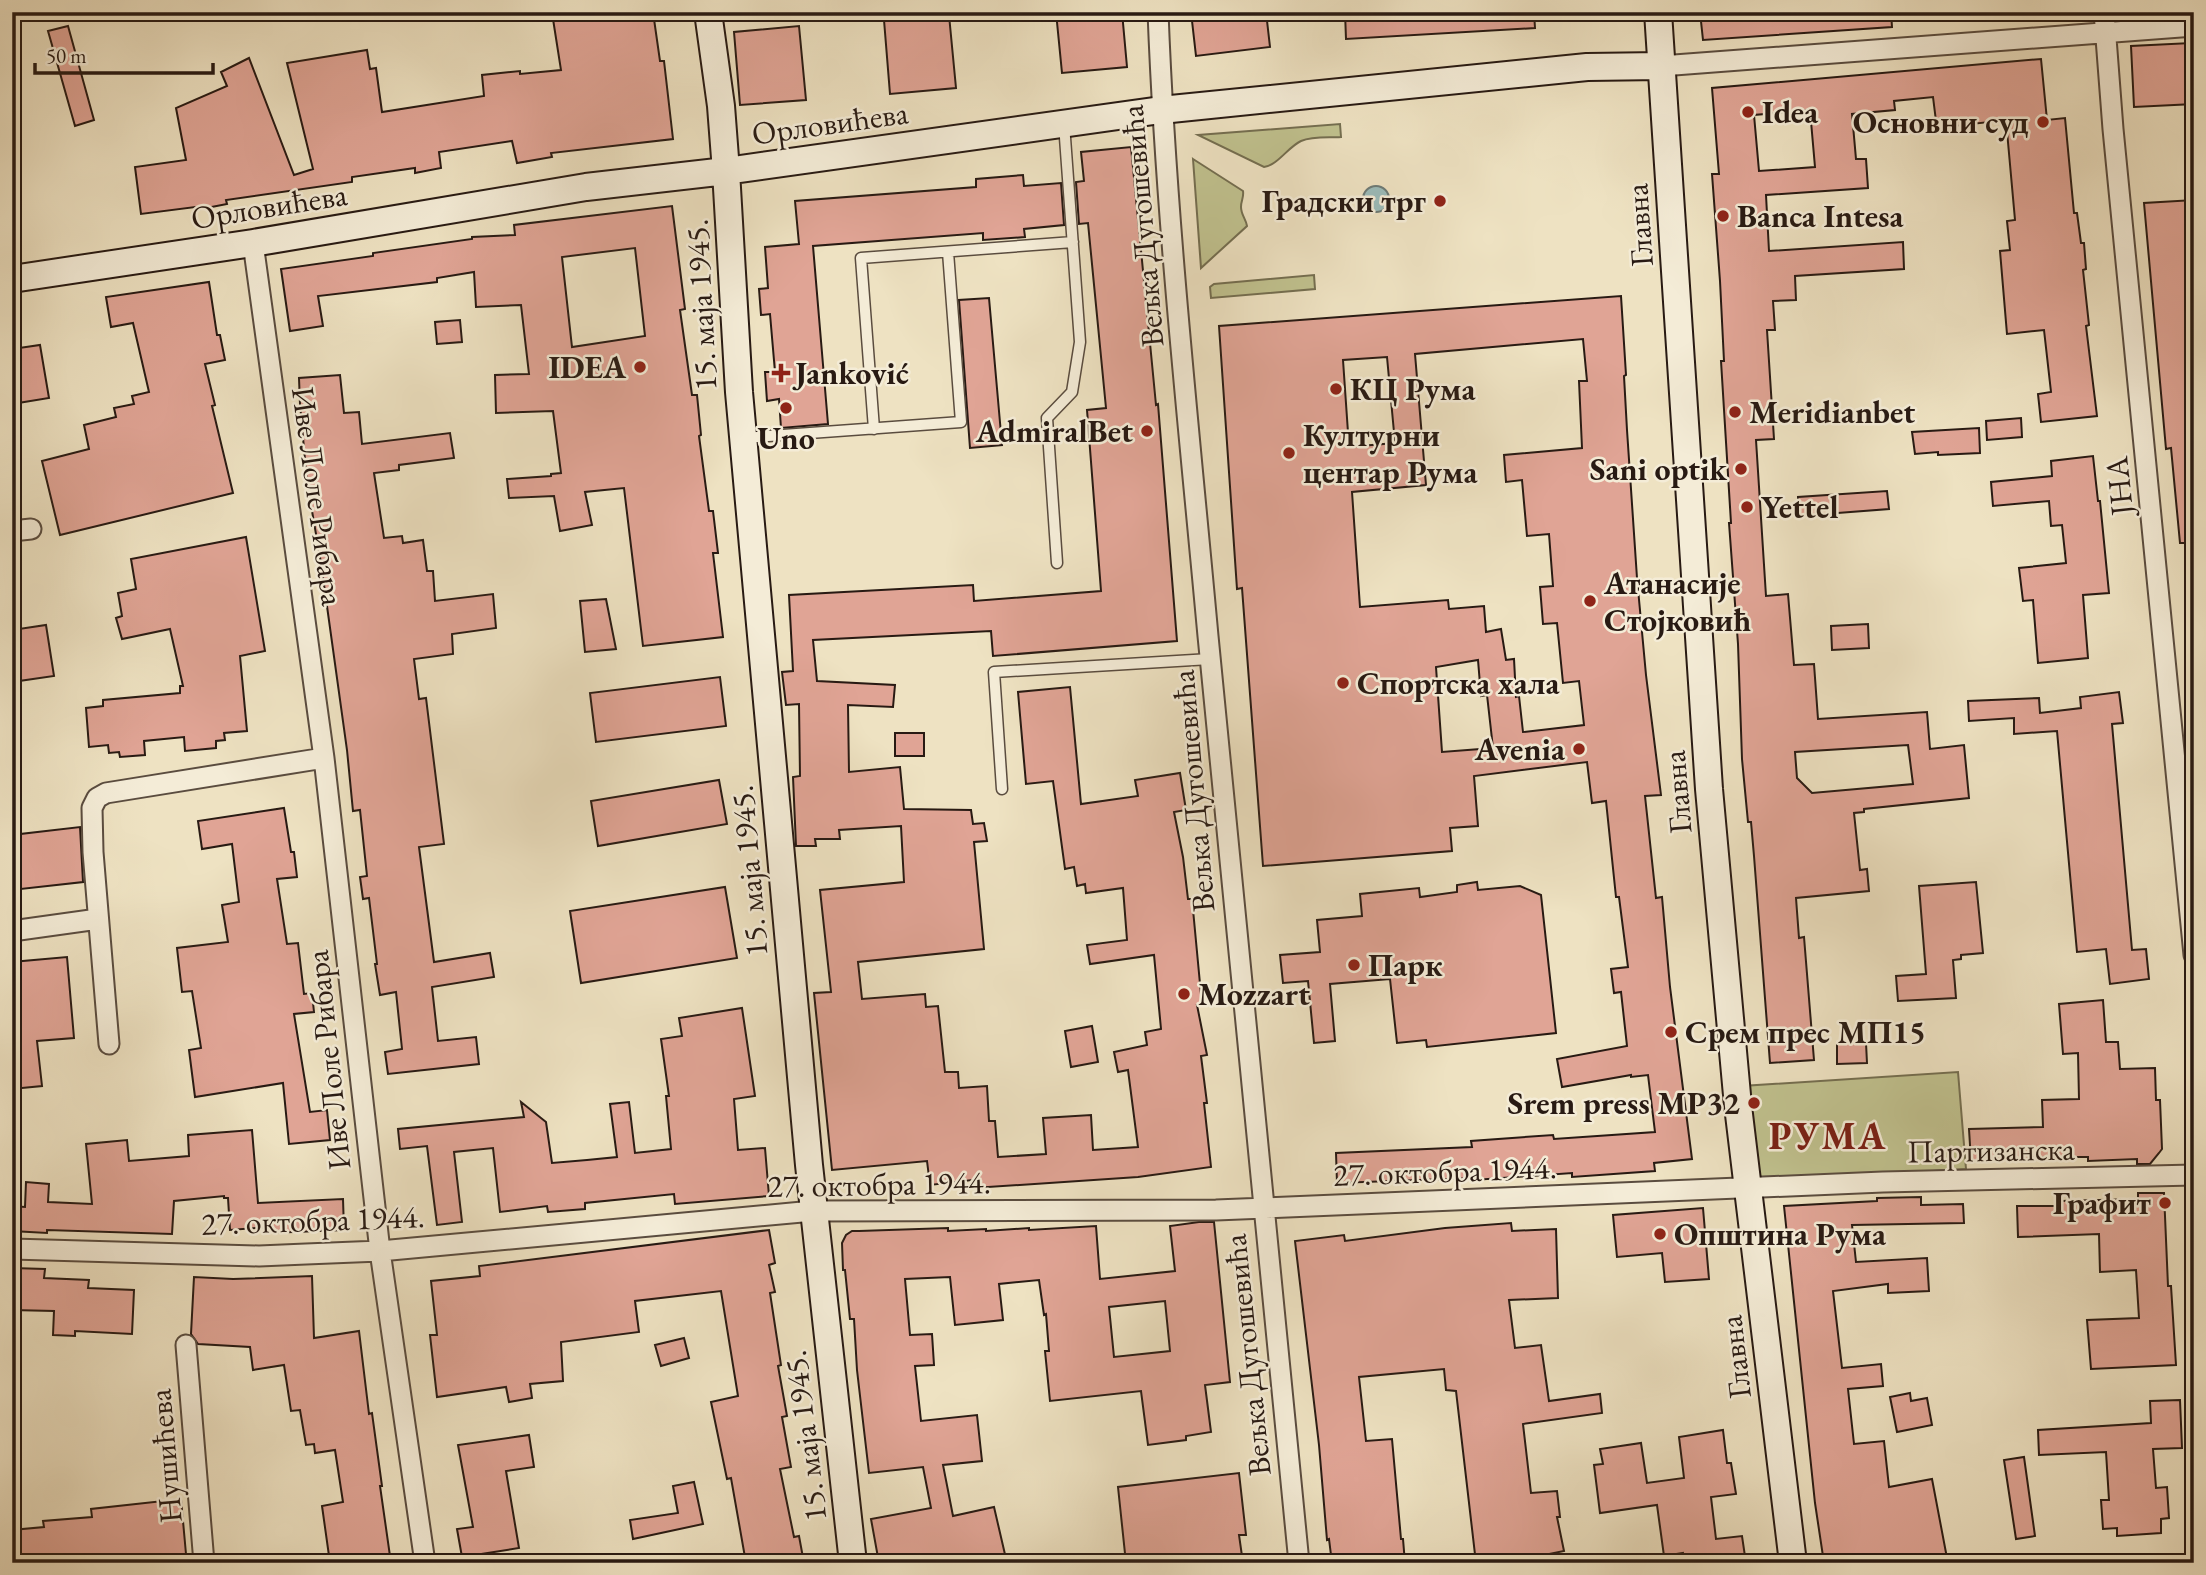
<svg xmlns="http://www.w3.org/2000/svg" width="2206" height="1575" viewBox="0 0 2206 1575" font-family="'EB Garamond',serif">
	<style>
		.green { fill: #c0c18e; stroke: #746e50; stroke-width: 2 }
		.water { fill: #9bbcba; stroke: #6d7b77; stroke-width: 2 }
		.building { fill: #e0a495; stroke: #281a13; stroke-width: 2; fill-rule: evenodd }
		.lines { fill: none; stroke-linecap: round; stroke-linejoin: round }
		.lane-casing { stroke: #5a4c3f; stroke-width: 13 }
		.street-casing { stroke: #5a4c3f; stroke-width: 23 }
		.secondary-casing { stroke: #281a13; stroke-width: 30 }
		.lane { stroke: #f4ecd7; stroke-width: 10 }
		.street { stroke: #f4ecd7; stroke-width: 19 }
		.secondary { stroke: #f4ecd7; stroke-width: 26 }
		.poi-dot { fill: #8f2418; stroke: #f4ecd7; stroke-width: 2.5 }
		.labels { text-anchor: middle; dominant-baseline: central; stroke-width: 5; stroke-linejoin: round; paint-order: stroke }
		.poi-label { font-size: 32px; font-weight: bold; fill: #281a13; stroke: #f4ecd7; text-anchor: start }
		.street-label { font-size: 32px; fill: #281a13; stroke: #f4ecd7 }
		.district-label { font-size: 38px; font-weight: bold; letter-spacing: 2px; fill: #7a1f14; stroke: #f4ecd7 }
	</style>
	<rect width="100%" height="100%" fill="#eee2c2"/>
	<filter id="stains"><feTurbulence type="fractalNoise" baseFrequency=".00286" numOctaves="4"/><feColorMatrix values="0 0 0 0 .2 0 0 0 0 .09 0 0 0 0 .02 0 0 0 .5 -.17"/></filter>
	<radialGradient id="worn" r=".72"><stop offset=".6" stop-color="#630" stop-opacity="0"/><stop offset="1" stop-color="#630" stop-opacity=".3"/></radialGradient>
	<path class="green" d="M1340,124L1341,137C1329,138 1313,136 1301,141C1288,147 1278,165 1264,167L1198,135Z
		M1193,159L1243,191C1244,198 1241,200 1241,207C1241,215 1246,219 1247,226L1201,268Z
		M1314,275L1315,289L1211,298L1210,287L1214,284Z
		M1958,1072L1966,1169L1753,1182L1742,1086Z"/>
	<path class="water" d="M1363 199a13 13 0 1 1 26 0a13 13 0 1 1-26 0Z"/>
	<path class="building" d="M568,12H653L660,61H664L673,139L551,153L552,157L517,163L512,141L439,152L441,168L415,173V168L352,177V182L226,200L227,204L196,210L195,207L141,214L135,167L186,160L176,108L227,86L221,72L249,58L294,175L313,169L287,63L367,50L370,69L376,68L382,112L484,96L482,75L520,71V74L561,70L553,19L569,17Z
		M1056,12H1122L1127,67L1062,73Z
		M1191,12H1266L1270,47L1196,56Z
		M1345,12H1534L1535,28L1346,39Z
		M1700,12H1891L1892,27L1703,40Z
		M949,15L956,88L890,94L884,20Z
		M68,26L94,120L75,126L48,31Z
		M799,26L806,100L740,105L734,32Z
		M2191,43V55H2194V104L2134,107L2131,46Z
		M2041,59L2047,120L2065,118L2074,213H2077L2081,243H2084L2086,269L2083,270L2089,325L2086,326L2097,416L2041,422L2038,394L2051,392L2044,330L2007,334L2000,251L2010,250L2007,221L2015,220L2006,120L1946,127V120L1936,121L1933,97L1894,101L1895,110L1852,114L1856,159H1866L1868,188L1766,195L1769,251L1903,242L1904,269L1795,276L1796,300L1773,301L1775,330H1767L1774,439L1756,440L1766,596L1788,594L1794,665L1814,664L1818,719L1927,712L1930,749L1964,745L1969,798L1864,809V812L1854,813L1860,870L1867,869L1869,891L1796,898L1799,938L1804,937L1814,1060L1770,1063L1754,856L1751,822H1748L1742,759L1738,644L1729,523H1731L1721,361H1724L1720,281L1712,174H1719L1712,88ZM1810,110L1815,167L1759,171L1754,115ZM1908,745L1913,784L1812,793L1797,778L1795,752Z
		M1131,147L1156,405L1158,404L1177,641L993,656L991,631L813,640L817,681L895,685L893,707L848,705L849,772L900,767L904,809L971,810L973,824L984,823L987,841L974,842L984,949L858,962L862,999L925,994L926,1007L938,1006L945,1072H958L959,1088L987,1086L989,1121H995L998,1157L1046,1154L1043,1118L1091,1115L1093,1150L1138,1147L1128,1070L1118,1072L1114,1052L1147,1045L1145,1032L1161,1029L1154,955L1090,964L1087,945L1127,940L1123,888L1086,893L1085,884L1077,886L1074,867L1065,869L1053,781L1026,784L1018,692L1070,687L1081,804L1138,796L1135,780L1180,773L1186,810L1174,812L1183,857L1188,899H1192L1202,1005H1197L1207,1055L1201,1056L1207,1103H1204L1211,1167L1138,1177L973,1188L972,1180L930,1185L927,1161L832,1170L814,993L831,992L820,890L904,882L901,826L839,830L840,839H815L816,846H796L793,777L800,776L799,704L786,705L782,672L793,671L789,595L973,585L974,601L1101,591L1087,410L1106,408L1088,223L1079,224L1076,182L1084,181L1081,152Z
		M1023,175L1024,186L1061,183L1064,225L1024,229L1025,237L983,240V233L813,246L828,424L781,428L779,399L767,401L765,372H775L770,314L761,315L759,289L768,288L765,247L799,244L795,201L976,187V179Z
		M2194,200V543H2180L2171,448L2166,449L2144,203Z
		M672,206L685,309L680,310L692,395H697L701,435L699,436L709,511H713L718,553H713L723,637L643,646L624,488L585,492L592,525L560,531L554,496L509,498L507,479L551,476V474L561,473L553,411L496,413L495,375L529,374L521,305L476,307L474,272L437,278V282L318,296L323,326L290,331L281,269L373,256V253L472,239V237L515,235L514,225ZM635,248L645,336L572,347L562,257Z
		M209,282L217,335H220L225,360L205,364L215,405L212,406L233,493L60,535L42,461L89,449L84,425L116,417L114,408L134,404L132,396L149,392L133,323L111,327L106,297Z
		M1621,296L1626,375L1624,376L1627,430L1637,578L1646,675L1661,795L1645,796L1656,898L1662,897L1670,987L1692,1159L1654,1163L1655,1171L1572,1177V1173L1474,1180V1178L1337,1183L1336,1153L1472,1147L1471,1141L1553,1135L1554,1139L1655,1132L1648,1075L1631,1077V1075L1562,1087L1557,1059L1627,1046L1621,992L1614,993L1611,969L1628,967L1619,897H1616L1606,801L1592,803L1587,762L1474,776L1478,826L1450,828L1452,851L1263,866L1242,588L1237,589L1219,326ZM1583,339L1587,381H1579L1582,448L1504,455L1506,482L1522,480L1527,536L1549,534L1553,586L1540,587L1543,624L1557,623L1563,683L1579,681L1584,725L1523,732L1519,696L1516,697L1514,659L1506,660L1501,629L1486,632L1484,606L1449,609L1448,600L1360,607L1352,492L1426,485L1415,354ZM1387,357L1395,443L1349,447L1343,360ZM1478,660L1481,696L1487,695L1493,748L1442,752L1436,667Z
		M989,298L1002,445L970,448L959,300Z
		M460,320L462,342L437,344L435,322Z
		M40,345L49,398L12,404V349Z
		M340,375L344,413L359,412L362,444L450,433L454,458L399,465V470L374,473L384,538L402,536L403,543L423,540L427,571H433L435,601L493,594L496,628L452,634L453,654L414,659L419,699L426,698L444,844L419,847L434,962L490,953L494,977L432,987L438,1041L476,1037L479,1064L388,1074L385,1052L402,1049L396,992L380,995L375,964H377L369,898L363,899L360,877L367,876L360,810L353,811L347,750L321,563L307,482L300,404L299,378Z
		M2021,418L2022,437L1987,440L1986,421Z
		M1979,428L1980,453L1938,455V452L1915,454L1912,432Z
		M2093,456L2098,501H2100L2109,593L2083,595L2088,658L2038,663L2033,600L2023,601L2019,568L2066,563L2062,525L2051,526L2049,501L1993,506L1991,482L2052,476L2051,461Z
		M1887,491L1889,509L1799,516L1798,497Z
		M246,537L265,651L240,656L247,731L224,733L225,740L216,741V748L185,751L184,737L144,741L145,755L120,757L119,752L109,753L108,745L89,747L86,708L103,706V700L180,693V686H183L170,629L122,639L116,618L122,616L118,593L136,589L131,559Z
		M606,599L616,649L585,652L580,601Z
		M1868,624L1869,648L1832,650L1831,626Z
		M46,625L54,676L12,682V630Z
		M720,677L726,726L596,742L590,693Z
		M2119,692L2123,723L2112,724L2132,950L2146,949L2149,979L2110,984L2106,949L2077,952L2057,731L2014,734V718L1969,721L1968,701L2039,698L2040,713L2081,708L2080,697Z
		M895,733H924V756H895Z
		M719,780L727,824L598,846L591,801Z
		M284,808L291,852H294L297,877L277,879L287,944L298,943L304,994L312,993L314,1012L294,1014L310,1112L327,1110L330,1140L289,1144L283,1083L195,1097L189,1050L201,1048L192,991L182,992L177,948L228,942L222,905L239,902L232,844L202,849L198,821Z
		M80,827L83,882L12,890V835Z
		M1477,882L1478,890L1520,886L1541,895L1556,1033L1427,1047L1426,1040L1397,1043L1390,979L1330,984L1335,1041L1314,1043L1308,981L1283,983L1280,955L1320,952L1317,920L1362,916L1360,894L1419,888L1420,897L1457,892V885Z
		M1976,882L1983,953L1961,955V959L1953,960L1956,998L1898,1001L1896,976L1926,974L1919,886Z
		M725,887L737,958L581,983L570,911Z
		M67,957L74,1038L37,1041L42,1086L12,1089V962Z
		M2103,1000L2106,1042H2118L2120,1069L2155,1068L2156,1100H2160L2162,1149L2159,1153L2150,1164H2137V1159L2088,1161V1157H2028V1159L1971,1161L1969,1129L2043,1127L2042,1100L2079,1099L2078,1053L2063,1054L2059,1004Z
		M742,1008L755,1096L734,1099L738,1150L765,1148L769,1196L675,1204L674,1194L585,1203V1209L548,1212L547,1206L500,1212L493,1148L454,1152L462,1222L437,1225L427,1146L400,1149L398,1129L524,1117L521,1102L546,1122L552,1163L587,1160L617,1157L610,1104L629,1102L635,1153L671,1149L666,1096H669L661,1039L682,1036L679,1018Z
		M1092,1026L1098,1062L1071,1067L1065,1031Z
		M1837,1043H1866L1867,1063L1837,1064Z
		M252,1130L258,1203L343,1199L344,1230L269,1233V1227L230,1230L228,1198H224V1196L174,1201L172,1234L47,1230V1233L12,1231V1206L25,1207L26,1182L49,1184L48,1202L92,1204L86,1144L127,1140L129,1161L189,1156L188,1135Z
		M2138,1193H2164L2168,1286H2171L2176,1365L2091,1369L2087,1320L2139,1318L2136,1270L2100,1272L2099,1234L2018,1237L2017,1206H2060V1201L2138,1199Z
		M1921,1197V1205L1963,1204L1964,1223L1852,1225L1856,1262L1927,1258L1929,1291L1888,1293V1284L1833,1291L1842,1368L1881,1364L1883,1386L1848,1389L1854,1444L1884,1441L1889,1487L1932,1479L1947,1558L1919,1563H1910L1909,1557L1871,1563H1824L1815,1503L1784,1206L1877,1201V1198Z
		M1703,1208L1709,1279L1665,1282L1662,1253L1617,1257L1613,1215Z
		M1199,1222H1214L1230,1382L1205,1385L1211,1432L1186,1436V1440L1148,1445L1141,1391L1050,1401L1045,1351H1049L1046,1314L1044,1315L1039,1280L999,1284L1003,1320L955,1325L950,1277L905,1279L910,1335L932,1334L934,1365L915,1366L921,1421L977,1415L982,1461L943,1465L953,1516L994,1507L1007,1563H879L871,1519L931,1508L923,1467L869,1473L857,1370L854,1319H850L845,1270H843L842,1243L846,1235L852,1231H859L948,1228V1231L986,1229V1231L1029,1228V1230L1096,1226L1100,1279L1175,1271L1170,1226ZM1165,1301L1170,1351L1114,1357L1109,1307Z
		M1511,1223L1512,1231L1556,1229L1558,1298L1509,1300L1515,1348L1541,1345L1549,1401L1600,1394L1602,1413L1523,1424L1531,1493L1557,1491L1560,1517H1557L1564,1551L1539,1556V1563H1476L1456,1391L1446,1390L1444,1369L1359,1377L1366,1441L1392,1439L1401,1539H1403L1405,1563H1332L1329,1539L1327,1540L1319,1445L1295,1241L1344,1235L1345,1241L1445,1228Z
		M769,1230L775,1263L769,1265L775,1292L770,1293L781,1365L778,1366L787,1416L782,1417L791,1467L780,1469L794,1537L799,1536L804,1563H746L731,1478L727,1479L711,1402L738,1396L721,1291L635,1301L639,1332L561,1342L563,1381L530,1384L532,1398L509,1402L506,1387L437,1397L430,1335H437L431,1281L480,1276L479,1266Z
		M12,1268L45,1269L44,1278L89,1280L88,1288L134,1290L132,1334L75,1331V1336L53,1335L54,1311L12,1310Z
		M312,1276L314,1338L359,1331L369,1414L372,1413L382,1486H380L391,1563H330L322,1506L343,1502L335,1450L315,1453L314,1444L306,1445L300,1410L291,1411L284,1365L253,1370L250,1347L198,1344L191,1334L194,1277L233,1279Z
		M684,1338L689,1358L661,1366L655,1345Z
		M1910,1393L1911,1401L1927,1398L1932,1425L1897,1432L1890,1397Z
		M2180,1400L2182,1448L2153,1449L2156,1488L2167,1487L2169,1518L2161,1519V1533L2117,1536V1528L2103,1529L2101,1500H2109L2106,1452L2039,1455L2038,1430L2151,1423L2150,1401Z
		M1723,1430L1727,1463H1731L1736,1494L1711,1497L1716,1539L1742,1536L1746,1563H1705L1704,1557L1684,1559L1683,1553L1664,1556L1657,1505L1600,1513L1594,1465L1603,1464L1600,1449L1641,1443L1647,1483L1684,1478L1679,1437Z
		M529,1435L534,1467L506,1471L519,1548L462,1557L457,1529L473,1527L458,1445Z
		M2024,1457L2035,1536L2016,1539L2004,1460Z
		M1239,1473L1246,1535H1239L1243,1563H1126L1118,1487Z
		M694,1482L703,1524L633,1539L630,1520L678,1513L673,1486Z
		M181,1499L186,1554L94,1563H12V1530L44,1527L43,1521L92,1517L91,1509Z"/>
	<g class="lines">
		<defs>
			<path id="lane" d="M874,429L861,258L1073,242
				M743,438L961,422L948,252
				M1057,563L1047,418L1072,392L1080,342L1064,124
				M1002,789L994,672L1210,659"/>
			<path id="street" d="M1158,12C1166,221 1189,428 1208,636C1237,945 1267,1254 1299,1563
				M2104,12L2113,129L2194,955
				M1661,66L2194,26
				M253,243L324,758L380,1251L425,1563
				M12,531L31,529
				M12,931L98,919
				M109,1044L93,852L92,808L97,798L106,793L324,758
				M12,1249L259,1256L306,1254L380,1251L813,1211L1216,1210L1883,1182L2194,1175
				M186,1345L204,1563"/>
			<path id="secondary" d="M708,12L721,106L726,171L739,392L809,1165L853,1563
				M1658,12L1709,789L1738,1106L1793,1563
				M12,279L253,243L586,187L726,171L1161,110L1587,67L1661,66"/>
		</defs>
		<use href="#lane" class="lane-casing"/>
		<use href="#street" class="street-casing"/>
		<use href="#secondary" class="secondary-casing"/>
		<use href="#lane" class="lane"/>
		<use href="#street" class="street"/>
		<use href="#secondary" class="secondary"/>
	</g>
	<g class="poi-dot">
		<circle cx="1748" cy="112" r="7"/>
		<circle cx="2043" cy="122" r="7"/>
		<circle cx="1440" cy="201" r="7"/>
		<circle cx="1723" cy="216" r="7"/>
		<circle cx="640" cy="367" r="7"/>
		<path d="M777.5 362.5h7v7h7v7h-7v7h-7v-7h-7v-7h7z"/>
		<circle cx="1336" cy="389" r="7"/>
		<circle cx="786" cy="408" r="7"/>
		<circle cx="1735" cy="412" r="7"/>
		<circle cx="1147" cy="431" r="7"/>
		<circle cx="1289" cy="453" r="7"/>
		<circle cx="1741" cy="469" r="7"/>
		<circle cx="1747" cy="507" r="7"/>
		<circle cx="1590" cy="601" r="7"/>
		<circle cx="1343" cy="683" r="7"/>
		<circle cx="1579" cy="749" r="7"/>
		<circle cx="1354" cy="965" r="7"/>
		<circle cx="1184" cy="994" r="7"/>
		<circle cx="1671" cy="1032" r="7"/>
		<circle cx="1754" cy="1103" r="7"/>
		<circle cx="2165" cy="1203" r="7"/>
		<circle cx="1660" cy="1234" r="7"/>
	</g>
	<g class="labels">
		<g class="poi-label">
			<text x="1762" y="112">Idea</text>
			<text x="2029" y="122" text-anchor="end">Основни суд</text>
			<text x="1426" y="201" text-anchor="end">Градски трг</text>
			<text x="1737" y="216">Banca Intesa</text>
			<text x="626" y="367" text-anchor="end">IDEA</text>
			<text x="795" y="373">Janković</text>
			<text x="1350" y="389">КЦ Рума</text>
			<text x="1749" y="412">Meridianbet</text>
			<text x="1133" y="431" text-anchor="end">AdmiralBet</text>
			<text x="1303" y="435">Културни<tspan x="1303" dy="37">центар Рума</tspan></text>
			<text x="786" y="438" text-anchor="middle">Uno</text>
			<text x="1727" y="469" text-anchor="end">Sani optik</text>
			<text x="1761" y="507">Yettel</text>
			<text x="1604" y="583">Атанасије<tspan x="1604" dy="37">Стојковић</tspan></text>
			<text x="1357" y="683">Спортска хала</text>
			<text x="1565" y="749" text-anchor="end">Avenia</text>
			<text x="1368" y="965">Парк</text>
			<text x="1198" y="994">Mozzart</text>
			<text x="1685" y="1032">Срем прес МП15</text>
			<text x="1740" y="1103" text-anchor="end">Srem press MP32</text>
			<text x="2151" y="1203" text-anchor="end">Графит</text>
			<text x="1674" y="1234">Општина Рума</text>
		</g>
		<g class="street-label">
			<text transform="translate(830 123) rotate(-8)">Орловићева</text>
			<text transform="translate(269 206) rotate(-9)">Орловићева</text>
			<text transform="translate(1639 225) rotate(-94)">Главна</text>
			<text transform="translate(1142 226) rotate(-95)">Вељка Дугошевића</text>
			<text transform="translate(701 305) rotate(-93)">15. маја 1945.</text>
			<text transform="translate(2119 486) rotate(-96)">ЈНА</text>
			<text transform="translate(318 496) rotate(82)">Иве Лоле Рибара</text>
			<text transform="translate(1193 791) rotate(-95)">Вељка Дугошевића</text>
			<text transform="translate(1677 792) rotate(-95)">Главна</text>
			<text transform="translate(749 871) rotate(-95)">15. маја 1945.</text>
			<text transform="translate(328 1060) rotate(-96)">Иве Лоле Рибара</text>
			<text transform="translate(1991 1150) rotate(-1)">Партизанска</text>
			<text transform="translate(1445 1171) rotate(-2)">27. октобра 1944.</text>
			<text transform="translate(879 1184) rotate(-1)">27. октобра 1944.</text>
			<text transform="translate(313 1220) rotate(-2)">27. октобра 1944.</text>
			<text transform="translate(1247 1355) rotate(-96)">Вељка Дугошевића</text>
			<text transform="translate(1735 1357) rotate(-97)">Главна</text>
			<text transform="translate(805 1436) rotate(-97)">15. маја 1945.</text>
			<text transform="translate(165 1456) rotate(-95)">Нушићева</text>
		</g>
		<g class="district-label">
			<text x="1828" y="1135">РУМА</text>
		</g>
	</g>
	<rect width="2206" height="1575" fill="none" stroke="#eee2c2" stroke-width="42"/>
	<rect x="14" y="14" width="2178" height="1547" fill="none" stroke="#281a13" stroke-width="3.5"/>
	<rect x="21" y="21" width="2164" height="1533" fill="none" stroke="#281a13" stroke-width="2"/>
	<path d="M35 63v10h178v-10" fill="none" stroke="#281a13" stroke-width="3.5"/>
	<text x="46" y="63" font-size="21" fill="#281a13" stroke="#f4ecd7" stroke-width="5" paint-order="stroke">50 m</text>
	<rect width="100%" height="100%" filter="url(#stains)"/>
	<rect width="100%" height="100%" fill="url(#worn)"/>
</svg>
